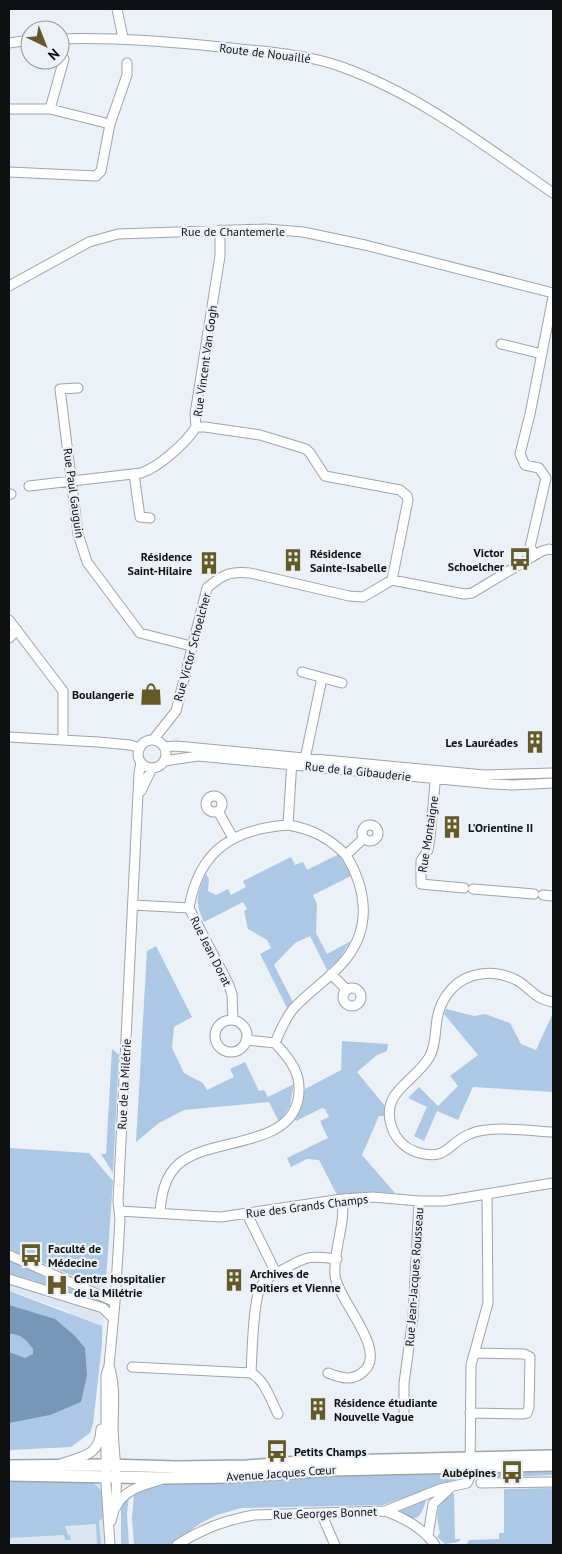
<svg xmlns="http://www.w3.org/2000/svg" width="562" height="1554" viewBox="0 0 562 1554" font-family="'PT Sans',sans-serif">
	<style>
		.built { fill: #dbe6f2 }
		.green { fill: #adc8e4 }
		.water { fill: #7897b7 }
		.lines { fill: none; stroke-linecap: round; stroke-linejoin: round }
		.minor-casing { stroke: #9fa4aa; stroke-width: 11 }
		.major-casing { stroke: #9fa4aa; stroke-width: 14 }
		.minor { stroke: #fff; stroke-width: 9 }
		.major { stroke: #fff; stroke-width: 11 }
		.labels { text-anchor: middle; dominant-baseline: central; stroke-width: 4.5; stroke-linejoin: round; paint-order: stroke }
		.street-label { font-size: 12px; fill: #0f1012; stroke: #ebf1f6 }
		.poi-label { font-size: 12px; font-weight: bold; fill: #0f1012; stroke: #ebf1f6; text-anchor: start }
	</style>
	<rect width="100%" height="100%" fill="#ebf1f6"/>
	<path class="built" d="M109,1234L102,1344L66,1310L9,1291V1236Z
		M103,1473L107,1545H9V1474Z"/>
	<path class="green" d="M339,854L351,876L313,895L317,904L316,933L327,954L351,941L339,959L327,970L310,936L295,943L274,965L293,1002L287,1008L260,954L271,948L267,940L248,929L244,911L247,909L243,902L204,922C194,901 197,894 206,874L209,879L208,891L216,895L228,889L231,895L246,887L243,881L291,857L295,865L303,862L307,870Z
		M156,946L192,1017L174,1027L172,1048L184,1073L203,1083L207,1090L234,1077L230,1069L245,1062L259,1091L264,1090L268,1097L294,1084L290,1106L279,1122L269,1102L184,1110L159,1123L136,1142L147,951Z
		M446,1009L474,1016L485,1014L510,1023L521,1044L536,1050L553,1013V1092L473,1087L458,1120L437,1111L424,1141L414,1136L427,1107L408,1098L419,1087L438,1106L458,1086L450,1076L478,1055L444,1014Z
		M342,1041L388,1044L387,1051L377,1055L357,1072L385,1106V1116H379L362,1155L395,1193L367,1192L337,1195L319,1160L307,1159L291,1167L287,1158L328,1138L320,1121L329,1117L325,1109L322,1108L296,1121L295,1119L301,1109L305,1089L341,1070Z
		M112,1049L119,1055L113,1173L101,1154H106Z
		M9,1148L89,1153L113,1181L106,1279L101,1285H95L9,1249Z
		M9,1260L96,1297L95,1300L9,1273Z
		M9,1291L102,1326V1344L93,1424L90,1433L71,1447L9,1450Z
		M530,1468H553V1475L458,1479L383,1505L241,1508L217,1515L201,1523L171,1545H134L132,1519L134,1493L154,1486L202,1482L210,1484L212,1482L256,1481L386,1471L479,1469C495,1474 514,1474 530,1468Z
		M9,1481L90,1482C106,1488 104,1503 105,1517L99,1521L101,1545H97L96,1524L65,1526L68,1535H70L71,1540H65L64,1535L9,1538Z
		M553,1488V1545H466L469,1540L499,1539V1533H504V1489Z
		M454,1493L455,1539H461L458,1542L445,1544L437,1537L440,1533C436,1517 434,1499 454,1493Z
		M129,1496L127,1513L129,1545H121V1503Z
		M425,1499L426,1501C419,1522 416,1521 396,1512L395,1509Z"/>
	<path class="water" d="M9,1305L55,1319L75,1336L85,1348L87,1375L81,1402L50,1415L9,1423V1352L25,1358L33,1354V1349C26,1340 21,1333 9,1334Z"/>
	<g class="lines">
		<defs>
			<path id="minor" d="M117,9L123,38
				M60,39C117,37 174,42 230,48C268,52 306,54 342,67C420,95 486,147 553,193
				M9,43L30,40
				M9,109H50L110,124
				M50,109L64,59
				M9,172L96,176L101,171L110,124L127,75V63
				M9,286L89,242L118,234L266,229L303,232L365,245L553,293
				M501,344L542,354
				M78,388L60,389L78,534L87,562L140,633L191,646
				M196,427H205L260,435L306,449L310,453L325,476L400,490L407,496L408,500L392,580
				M134,474L140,517L150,518
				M29,486L141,473C159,467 186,443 196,427L195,414L220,256V230
				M9,494H11
				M535,555L530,547L546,478L539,468L525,465L520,454L530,414L553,297
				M9,620L63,691V740
				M9,638L17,630
				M302,672L342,683
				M9,737L98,742L130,745L140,748
				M153,740L176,711L207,588C222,575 229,571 250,573L349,596L363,597L392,580L464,594L472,593L542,551L549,549L553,550
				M138 754a14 14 0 1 1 28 0a14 14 0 1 1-28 0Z
				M164,747L176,746L484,775L553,773
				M305,759L322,678
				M164,761L198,756L492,784L513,785L553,783
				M436,773L430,838L428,850L421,861V884L464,888
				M141,791L152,768
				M206 804a8 8 0 1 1 16 0a8 8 0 1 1-16 0Z
				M218,811L233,838
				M362 833a8 8 0 1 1 16 0a8 8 0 1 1-16 0Z
				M288,825C312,829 329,838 346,855
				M473,889L534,894
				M543,895L553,896
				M133,905L189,908L228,983L232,994L233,1020
				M189,908C199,850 233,829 288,825L292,760
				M331,974L347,990
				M343 997a9 9 0 1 1 18 0a9 9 0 1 1-18 0Z
				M553,1002C533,998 533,990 518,981C508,975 493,972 481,974C457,977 441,996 437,1019C435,1032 436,1044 430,1056C415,1083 379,1091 392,1128C396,1139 405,1148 416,1152C448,1162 447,1143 470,1134C490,1125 531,1131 553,1132
				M215 1036a16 16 0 1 1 32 0a16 16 0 1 1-32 0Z
				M275,1043C280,1031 285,1019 293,1009C309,991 331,978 346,959C372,926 366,888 346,855L364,838
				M119,1211L221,1217L342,1199L373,1197L419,1201H444L553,1183
				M160,1213C161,1193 166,1171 184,1160C217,1138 288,1146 298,1100C303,1075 291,1060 275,1043L246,1040
				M247,1214L276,1273
				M9,1255L115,1302
				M9,1279L103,1308L113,1318
				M109,1366C116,1386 113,1407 113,1428C114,1459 121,1491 111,1521
				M132,1367L251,1373C252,1355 253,1299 261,1286C267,1277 277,1272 286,1268C309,1255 311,1256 337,1259
				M251,1373C265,1380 271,1401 278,1414
				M328,1373C341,1378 353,1382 364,1371C388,1349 337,1300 335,1275C333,1249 346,1225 342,1199
				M404,1413V1383L413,1317L419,1201
				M470,1413L522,1414L527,1413L529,1407L530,1357L524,1354L474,1353
				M63,1463C84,1456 100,1455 101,1429
				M481,1483L553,1482
				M116,1507C123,1490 144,1485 160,1480
				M385,1511C405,1518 423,1528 435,1545
				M321,1513L335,1545
				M428,1536L433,1504L449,1489
				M110,1545L106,1484V1375L109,1366L115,1302L120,1220L118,1201L119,1182L139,773L141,763
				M177,1545C201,1529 225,1520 254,1515L385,1511L440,1489L467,1483L470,1477L471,1365L488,1303L487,1194"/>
			<path id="major" d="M9,1466L106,1465L177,1467L247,1466L299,1462L553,1456
				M9,1475L165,1478L227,1477L332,1470L553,1465"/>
		</defs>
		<use href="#minor" class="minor-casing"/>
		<use href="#major" class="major-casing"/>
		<use href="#minor" class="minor"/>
		<use href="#major" class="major"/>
	</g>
	<defs>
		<symbol id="bus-bare" viewBox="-9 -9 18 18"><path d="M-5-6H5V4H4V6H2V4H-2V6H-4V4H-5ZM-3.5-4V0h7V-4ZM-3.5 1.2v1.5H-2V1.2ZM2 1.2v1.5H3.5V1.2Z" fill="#635a27" stroke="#ebf1f6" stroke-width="2.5" paint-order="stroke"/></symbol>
		<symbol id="building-bare" viewBox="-9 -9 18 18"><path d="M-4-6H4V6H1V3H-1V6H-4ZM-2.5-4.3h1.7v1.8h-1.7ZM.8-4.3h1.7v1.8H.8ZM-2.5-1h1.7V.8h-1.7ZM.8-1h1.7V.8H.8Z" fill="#635a27" stroke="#ebf1f6" stroke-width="2.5" paint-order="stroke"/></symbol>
		<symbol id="shop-bare" viewBox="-9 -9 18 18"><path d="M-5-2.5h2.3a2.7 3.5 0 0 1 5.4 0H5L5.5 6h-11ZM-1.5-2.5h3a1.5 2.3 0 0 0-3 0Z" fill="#635a27" stroke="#ebf1f6" stroke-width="2.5" paint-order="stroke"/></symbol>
		<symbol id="hospital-bare" viewBox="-9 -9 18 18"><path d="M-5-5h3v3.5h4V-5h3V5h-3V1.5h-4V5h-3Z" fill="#635a27" stroke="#ebf1f6" stroke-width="2.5" paint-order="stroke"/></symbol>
	</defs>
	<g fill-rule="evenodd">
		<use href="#bus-bare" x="504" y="543" width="32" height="32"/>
		<use href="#building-bare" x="277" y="544" width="32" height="32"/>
		<use href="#building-bare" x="193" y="547" width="32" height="32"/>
		<use href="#shop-bare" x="135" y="678" width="32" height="32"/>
		<use href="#building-bare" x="519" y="726" width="32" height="32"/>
		<use href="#building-bare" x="436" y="811" width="32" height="32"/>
		<use href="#bus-bare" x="15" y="1239" width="32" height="32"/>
		<use href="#building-bare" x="218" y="1264" width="32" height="32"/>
		<use href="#hospital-bare" x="41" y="1269" width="32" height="32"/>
		<use href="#building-bare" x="302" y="1393" width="32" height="32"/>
		<use href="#bus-bare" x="261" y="1435" width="32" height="32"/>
		<use href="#bus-bare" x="496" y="1456" width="32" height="32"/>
	</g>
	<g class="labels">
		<g class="street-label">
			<text transform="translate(265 53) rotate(7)">Route de Nouaillé</text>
			<text x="233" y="231">Rue de Chantemerle</text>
			<text transform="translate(205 361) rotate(-82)">Rue Vincent Van Gogh</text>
			<text transform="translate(74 493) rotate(82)">Rue Paul Gauguin</text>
			<text transform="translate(192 647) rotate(-75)">Rue Victor Schoelcher</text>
			<text transform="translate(358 771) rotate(6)">Rue de la Gibauderie</text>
			<text transform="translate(428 834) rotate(-81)">Rue Montaigne</text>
			<text transform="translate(211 951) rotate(63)">Rue Jean Dorat</text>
			<text transform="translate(124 1084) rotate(-87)">Rue de la Milétrie</text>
			<text transform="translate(307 1206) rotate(-7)">Rue des Grands Champs</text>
			<text transform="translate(414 1277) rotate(-86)">Rue Jean-Jacques Rousseau</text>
			<text transform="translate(281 1473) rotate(-4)">Avenue Jacques Cœur</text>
			<text transform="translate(325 1513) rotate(-2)">Rue Georges Bonnet</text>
		</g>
		<g class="poi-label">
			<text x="504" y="552" text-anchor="end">Victor<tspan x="504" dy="14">Schoelcher</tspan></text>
			<text x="310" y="553">Résidence<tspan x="310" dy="14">Sainte-Isabelle</tspan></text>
			<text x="192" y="556" text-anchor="end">Résidence<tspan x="192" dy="14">Saint-Hilaire</tspan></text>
			<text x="134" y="694" text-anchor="end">Boulangerie</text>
			<text x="518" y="742" text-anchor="end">Les Lauréades</text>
			<text x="468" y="827">L'Orientine II</text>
			<text x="48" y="1248">Faculté de<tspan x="48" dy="14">Médecine</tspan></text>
			<text x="250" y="1273">Archives de<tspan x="250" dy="14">Poitiers et Vienne</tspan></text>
			<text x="74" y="1278">Centre hospitalier<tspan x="74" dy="14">de la Milétrie</tspan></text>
			<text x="334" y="1402">Résidence étudiante<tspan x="334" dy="14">Nouvelle Vague</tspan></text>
			<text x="294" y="1451">Petits Champs</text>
			<text x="496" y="1472" text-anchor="end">Aubépines</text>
		</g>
	</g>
	<rect width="562" height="1554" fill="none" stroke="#0f1012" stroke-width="20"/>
	<g transform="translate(45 45) rotate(137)"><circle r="24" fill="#ebf1f6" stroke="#93979b"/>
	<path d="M0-4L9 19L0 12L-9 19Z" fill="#635a27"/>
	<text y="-8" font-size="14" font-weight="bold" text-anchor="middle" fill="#0f1012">N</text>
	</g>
</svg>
